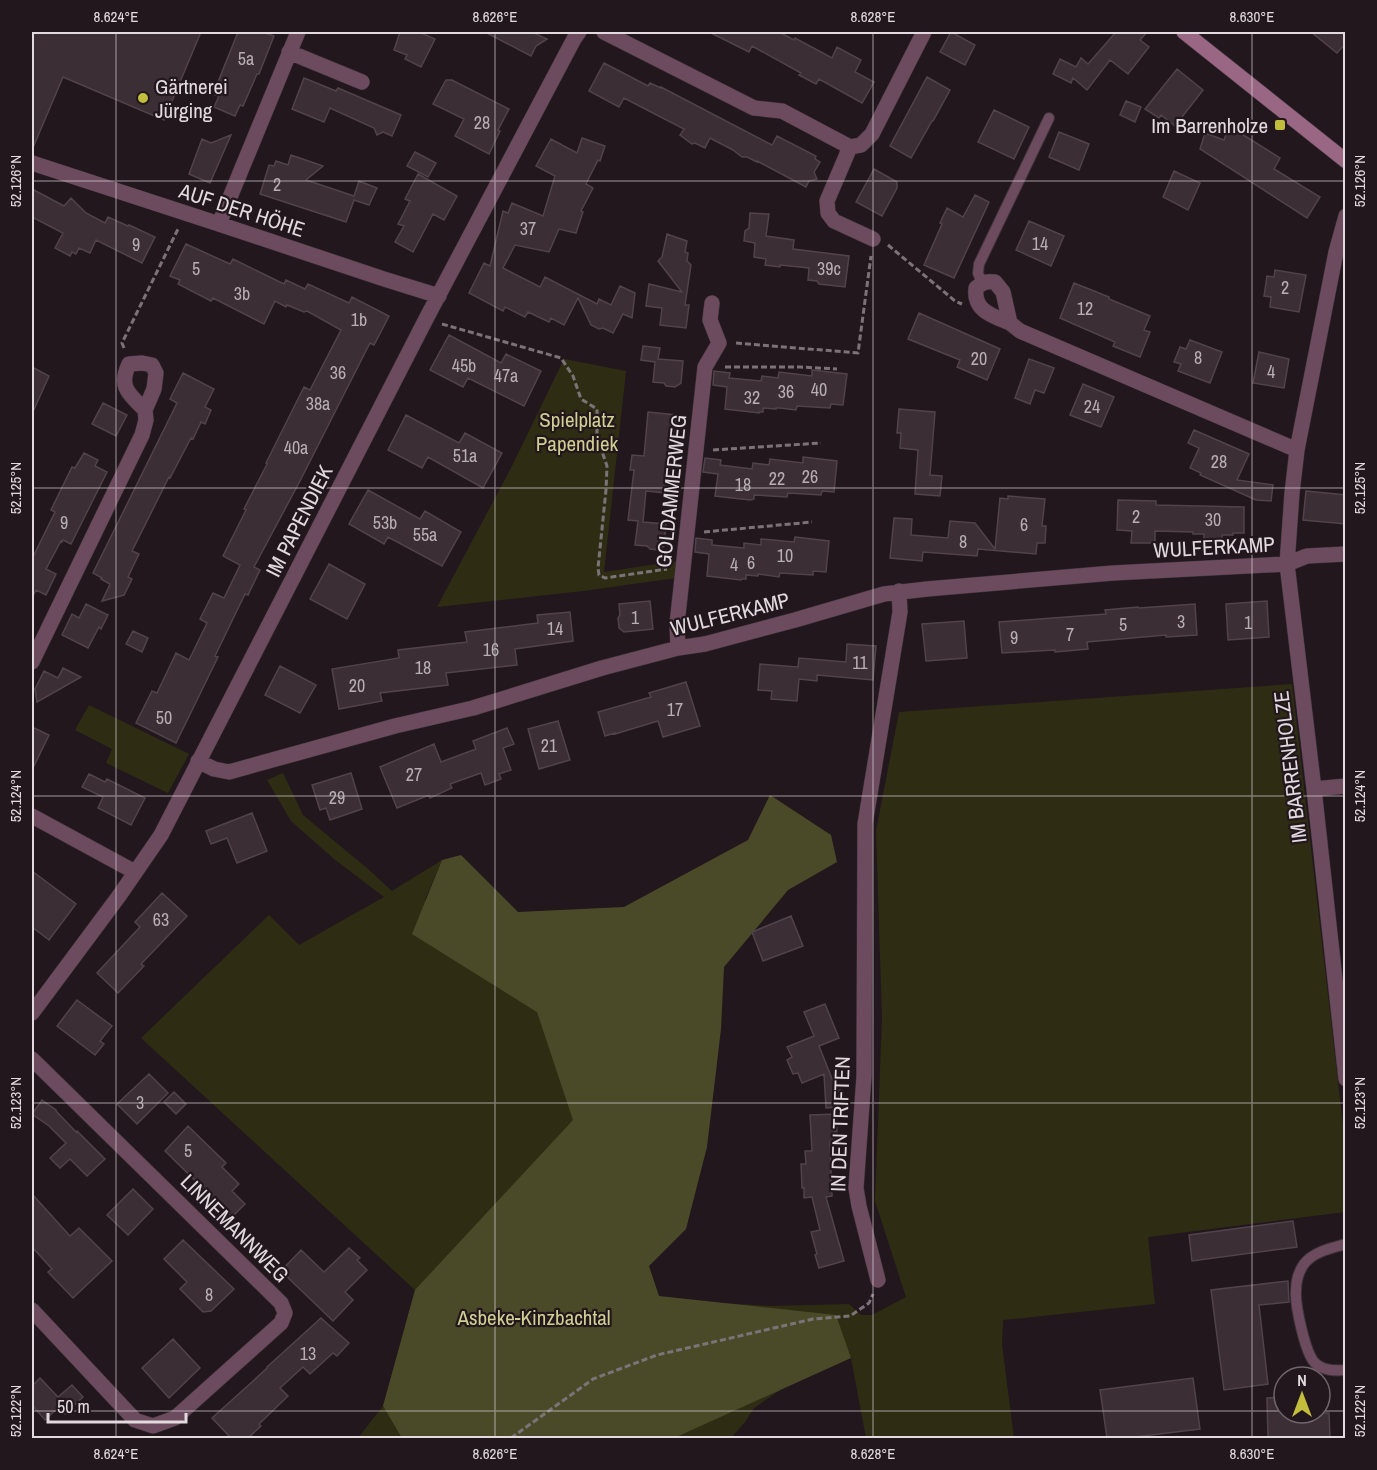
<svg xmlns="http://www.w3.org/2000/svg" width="1377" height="1470" viewBox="0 0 1377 1470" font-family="'Archivo Narrow',sans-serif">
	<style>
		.green { fill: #2e2d14 }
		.forest { fill: #4b4a28 }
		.building { fill: #3b2e35; stroke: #51434b; stroke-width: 1.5 }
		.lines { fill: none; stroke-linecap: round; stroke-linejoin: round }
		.service-casing { stroke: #3d3238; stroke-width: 12 }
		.minor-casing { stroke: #3d3238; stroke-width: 16 }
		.secondary-casing { stroke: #3d3238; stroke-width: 16 }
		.path { stroke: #7c7378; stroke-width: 3; stroke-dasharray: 6 3; stroke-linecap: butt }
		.service { stroke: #6b4b5d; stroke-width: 10 }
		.minor { stroke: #6b4b5d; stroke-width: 15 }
		.secondary { stroke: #996683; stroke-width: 15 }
		.ticks { fill: none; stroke: #e2dade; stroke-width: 1.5; stroke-opacity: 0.45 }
		.poi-dot { fill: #c3bd3e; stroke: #22171d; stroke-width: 2 }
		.labels { text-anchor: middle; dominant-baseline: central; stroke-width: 4.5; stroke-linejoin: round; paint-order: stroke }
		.number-label { font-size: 18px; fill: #b8afb4 }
		.poi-label { font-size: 21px; fill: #e2dade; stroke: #22171d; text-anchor: start }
		.street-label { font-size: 21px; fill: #e2dade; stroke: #22171d }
		.park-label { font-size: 21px; fill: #d1cf91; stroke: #22171d }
		.neatline { fill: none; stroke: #e2dade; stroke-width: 2 }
		.ticks-label { font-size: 15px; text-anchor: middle; fill: #e2dade }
	</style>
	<rect width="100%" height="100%" fill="#22171d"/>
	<path class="green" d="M564,359L626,371L604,572L677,561L676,578L583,591L437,607L511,468Z
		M1292,684L1345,1142V1212L1148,1237L1155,1304L1003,1320L1002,1345L1014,1438H866L851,1358L846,1345L754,1408L745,1422L731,1438H358L383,1406L415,1290L141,1038L269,915L299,945L384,897L334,859L291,821L267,780L283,773L303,815L368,869L392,891L442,860L425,900L487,905L548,924L787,889L722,968L646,1266L654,1299L772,1306L849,1304L861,1315H872L906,1297L875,1201L882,1018L876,831L899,712Z
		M89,705L189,754L168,793L106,763L112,749L75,730Z"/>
	<path class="forest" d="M770,795L831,835L837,862L788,890L724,967L721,1029L707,1147L686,1229L649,1266L659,1296L836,1315L851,1358L674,1438H402L383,1406L415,1290L573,1120L537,1012L412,934L442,860L461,855L518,912L624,907L748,840Z"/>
	<path class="building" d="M32,32H201L164,120L63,77L32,150Z
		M238,32H262L274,36L259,74H257L243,106L240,105L235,116L214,107L219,96L215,95L220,83L218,82Z
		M400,32H419L435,39L421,67L405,59L407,55L394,50Z
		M485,32H532L547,39L536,46L531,56Z
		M709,32H779L794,40L795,38L832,58L837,47L861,60L855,72L874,82L862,103L819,79L816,84L799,75L801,73L752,46L749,52Z
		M951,32L975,45L965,65L940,52Z
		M1116,32H1147L1140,40L1149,47L1128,74L1110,60L1087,90L1073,78L1071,83L1053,74L1060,59L1076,67L1081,58L1088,64Z
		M1311,32H1346V43L1337,53Z
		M604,63L648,86L650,83L661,88V87L772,145L777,136L816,156L815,159L820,162L814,172L817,179L809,181L806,187L757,161V162L747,157H742L733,150L710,138L705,148L695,143L692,144L680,135L684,129L624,98L619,107L589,91Z
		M1177,69L1203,90L1175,126L1161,115L1159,118L1145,109Z
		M927,77L950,90L933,121H932L911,158L890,146Z
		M304,78L336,91L338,88L401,115L392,136L383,132L377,135L374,128L330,108L324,122L292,109Z
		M446,80H452L509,109L498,130L500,131L489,154L455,136L464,119L433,104Z
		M1126,101L1141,107L1135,122L1120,115Z
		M994,110L1029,127L1014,159L978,142Z
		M1229,126L1280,158L1274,169L1320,197L1307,218L1200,149L1205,133L1224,140Z
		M1059,132L1089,144L1079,170L1049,157Z
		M231,135L210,183L189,174L202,139L211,143Z
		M582,138L605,146L600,161L598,160L586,184L593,188L581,211L583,212L576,233L559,229L549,252L515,245L503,268L540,287L545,277L597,304L599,299L611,305L620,286L635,293L632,318L623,314L613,333L603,328L599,329L591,325L578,298L564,325L551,318L549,322L528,312L525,317L505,307L503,311L469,293L484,263L490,266L503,211L508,213L512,203L543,216L555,176L536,166L551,139L577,153Z
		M415,152L436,163L428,177L407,166Z
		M291,155L323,166L306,180L354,196L359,181L377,188L369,205L354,200L346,222L260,194L269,165L274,166L276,161L288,165Z
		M874,169L897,182V188L882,216L856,202Z
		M1174,171L1200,183L1188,210L1163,197Z
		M418,174L457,196L444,220L433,214L413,252L395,242L404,226L398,224L410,201L405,199Z
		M32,189L64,206L71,198L86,213L105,223L108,217L128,226L129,225L155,237L142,263L96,240L90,253L79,248L76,254L72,252L70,256L55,248L63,233L32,217Z
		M975,195L989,202L954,278L924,265L942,224L940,223L947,208L963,217Z
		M750,213L769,214L766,236L794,240L793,249L849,256L845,287L819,284L817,281L808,280L809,268L780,265V267L765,265L766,259L754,257L755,243L744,241L745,231L749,228Z
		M1029,221L1064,236L1051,266L1016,250Z
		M667,234L687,241L685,252L688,253L687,261L691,265L685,305H689L686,328L660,325L662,308L646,306L649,284L682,292L658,261L662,257Z
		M186,244L230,264L233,259L284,284L286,280L305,289L308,284L349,303L352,297L389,316L374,345L370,343L300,481L254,567L260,570L248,595L245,594L215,656L218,657L176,743L136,723L152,691L157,693L176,653L189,660L207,623L200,619L213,593L224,598L240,565L223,556L246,510L244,509L267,464L266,463L304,387L310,390L341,330L307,311L304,312L287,305L286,307L275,301L264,324L213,298L211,301L178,284L180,280L170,276Z
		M1275,270L1306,275L1299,312L1270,307L1271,297L1264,296L1267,276L1274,277Z
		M1074,283L1109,297V299L1150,316L1144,330L1150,332L1140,357L1113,346L1115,342L1060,318Z
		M919,313L1000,349L987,380L957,367L960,360L908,339Z
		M449,335L501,363L506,354L541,371L524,406L468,378L463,387L430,370Z
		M1190,340L1222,352L1210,383L1178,371L1181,364L1174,362L1180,347L1186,349Z
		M643,346L660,348L658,359L683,361L681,383L675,387L666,386L664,383L653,382L655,362L641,360Z
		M1259,352L1289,359L1284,388L1253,383Z
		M1029,359L1054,368L1044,393L1035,390L1030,404L1015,398Z
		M32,367L49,376L32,414Z
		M812,370L847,374L843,405L831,404L830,408L797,406L796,410L780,408H776V409L763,408V412H759V413L725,409L727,387L713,385L714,371L730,373L729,378L761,381L762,376L778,378L779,372L812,376Z
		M183,373L214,389L205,407L211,410L205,424L201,422L193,439L191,438L170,478L169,477L132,551L139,554L128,577L132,579L124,595L102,601L110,584L101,579L102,578L93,573L177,403L170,399Z
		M1083,384L1114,397L1101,427L1070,415Z
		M103,403L127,415L116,436L92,424Z
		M899,409L935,412L930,475L942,476L940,496L915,494L918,450L900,448L901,433H897Z
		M648,412L677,415L670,489L665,493L646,491L643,522L666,524L664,546L658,550L650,549L647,546L635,545L638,521L628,520L634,470H630L632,455L644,456Z
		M406,415L459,443L465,433L502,453L483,488L428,457L422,468L388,450Z
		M1194,430L1249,454L1237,480L1273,485L1271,501L1256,500L1200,475L1201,473L1190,468L1199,448L1188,443Z
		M84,453L98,460L95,466L107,472L71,544L63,540L62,542L61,541L46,569L56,574L46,595L36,590L32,598V559L55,512L51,510L72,467L75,468Z
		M803,457L837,461L834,492L822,491L821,495L788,493L787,497L754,495V499L750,500L715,496L718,474L703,472L705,458L721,460L720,465L752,469L753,463L769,465L770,459L803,463Z
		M368,490L420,519L425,511L461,532L442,566L388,537L384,544L349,524Z
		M1306,491L1346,495V524L1303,520Z
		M1008,496L1045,499L1042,526H1046L1045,543H1037L1036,554L978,549L977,556L923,552L922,561L890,558L894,518L912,519L911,535L948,538L950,521L975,523L995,549L1000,498L1008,499Z
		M1118,500L1156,501V505L1244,507V533H1233V535H1222V539H1204V534H1193V532L1155,531V543H1131L1132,531L1117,530Z
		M795,537L829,541L826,572L813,571V575L780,573L779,577L758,574V576L746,575V579H742L741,580L707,576L709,554L695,552L696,538L712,540V545L744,548V543L761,545V539L794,542Z
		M329,564L365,584L347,619L310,599Z
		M650,601L653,629L624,632L619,628L618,618L620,615L619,604Z
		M1267,601L1269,637L1228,640L1226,604Z
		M86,604L108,615L101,629L99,627L88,648L62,635L72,614L79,618Z
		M1195,604L1197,635L1166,637V635L1087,642L1088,649L1055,652V650L1002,653L999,622L1106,614L1105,610L1138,607L1139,608Z
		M570,612L573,641L515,649L517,665L446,673L448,685L380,693L382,701L339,709L332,669L399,658L398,650L467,642L465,632L538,623L537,615Z
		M964,621L967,658L926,661L922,624Z
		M133,631L148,638L142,652L126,644Z
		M847,644L876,646L873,680L817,675V681L799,679L797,701L771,699L772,691L758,690L760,664L798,667L799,658L846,662Z
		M280,666L316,685L300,713L265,695Z
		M63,668L81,677L37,702L35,689L44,671L58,678Z
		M686,682L700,726L663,737L658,721L615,734V733L605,736L598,712L651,697L649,693Z
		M558,721L570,760L539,769L528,729Z
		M32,727L49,735L32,770Z
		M507,728L514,744L503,748L511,770L499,774L501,779L485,785L481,773L450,784L452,788L430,798L429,795L397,808L380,767L434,744L441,762L476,749L473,741Z
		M351,773L362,809L330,820L326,808L320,810L312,785Z
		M89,774L105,782L107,779L145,798L131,825L98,808L103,797L82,787Z
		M252,813L267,851L237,863L227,838L211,844L206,831Z
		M32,871L76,904L49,940L32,927Z
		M162,893L187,916L141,964L144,966L118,993L97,973L140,927L135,922Z
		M791,916L803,946L763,961L752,932Z
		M77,1000L112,1026L100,1041L104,1044L95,1055L57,1026Z
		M825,1004L839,1038L819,1046L837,1091L840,1090L841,1107L826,1108L824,1074L802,1083L798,1073L793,1074L787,1060L792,1057L787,1047L814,1036L804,1012Z
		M149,1074L168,1093L137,1124L117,1104Z
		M174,1092L186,1104L176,1114L164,1102Z
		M42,1100L56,1110V1111L76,1132L77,1131L105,1159L87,1176L70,1159L60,1168L50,1158L66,1143L49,1126L32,1114Z
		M836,1114L837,1132H834L835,1142H830L832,1196L826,1197L844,1261L819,1268L815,1255L817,1254L811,1232L820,1230L812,1197L804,1198V1188H802L801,1164H806L805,1151H812L810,1115Z
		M188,1126L226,1163L222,1167L239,1184L232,1191L245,1204L232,1217L165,1151Z
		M133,1189L153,1209L128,1235L107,1215Z
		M32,1194L70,1236L79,1228L112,1261L73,1298L48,1272L52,1269L32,1247Z
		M1293,1221L1297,1247L1192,1261L1189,1235Z
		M183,1240L234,1289L211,1311L203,1312L180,1289L187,1282L164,1259Z
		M349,1248L360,1258L357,1260L367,1270L345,1292L353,1300L333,1321L281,1271L301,1250L324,1272Z
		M1288,1281L1289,1302L1259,1305L1268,1384L1224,1390L1211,1290Z
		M321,1318L349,1343L337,1356L333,1353L310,1374L303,1367L280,1388L288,1396L259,1424L261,1426L248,1438H231L212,1418L252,1382L267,1368V1367Z
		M173,1339L200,1368L169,1398L142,1368Z
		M40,1378L58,1397L72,1385L83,1397L65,1414L59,1407L45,1420L32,1405V1386Z
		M1193,1378L1200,1429L1126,1438H1107L1100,1390Z
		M1284,1397V1413H1329L1330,1438H1268L1267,1398Z"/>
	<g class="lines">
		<defs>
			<path id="service" d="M982,283L978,273L979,264L1049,118
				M1346,1244C1331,1248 1313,1252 1304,1264C1299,1271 1296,1282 1296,1291C1295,1305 1305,1353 1315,1363C1323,1371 1335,1371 1346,1370"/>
			<path id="minor" d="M604,32L754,108L782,111L850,147L861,145L872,134L924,32
				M289,52L362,82
				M850,147L827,201L828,213L834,221L873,239
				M32,163L219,224L384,279L439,296
				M1346,216L1336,252L1297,450L1292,493L1287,564L1314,789L1346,1079
				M219,224L298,32
				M1010,323C993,316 973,311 976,288C983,282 987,281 995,282L1003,292L1010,323L1020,331L1297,450
				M678,648L677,624L705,367L719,343L710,320L712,303
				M32,662L142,435L146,420L145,410L154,389L156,373L152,365L142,363L129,364C118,387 129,394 145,410
				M198,761L214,769L229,772L395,726L473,708L602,668L678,648L705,644L795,620L884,594L927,589L1113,573L1287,564L1307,556L1346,554
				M1314,789L1346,786
				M32,816L135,872
				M32,1013L119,896L161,835L426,319L574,39L579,32
				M32,1059L281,1303L285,1313L281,1323L175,1418L153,1426L135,1420L32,1310
				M878,1280L859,1206L856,1188L864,1076L865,824L900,612L899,591"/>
			<path id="secondary" d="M1184,32L1346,161"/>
		</defs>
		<use href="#service" class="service-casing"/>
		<use href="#minor" class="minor-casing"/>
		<use href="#secondary" class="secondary-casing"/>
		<path class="path" d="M888,245L955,301L962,304
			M442,324L561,358L573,376L581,399L597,409V437L607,466L606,490L598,568L599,575L605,578L667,569
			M736,343L858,353L871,256
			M124,348L122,343L179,227
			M725,367H800L837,369
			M713,450L821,443
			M704,532L812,522
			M511,1438L593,1379L657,1355L813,1319L850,1316L869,1303L873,1294"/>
		<use href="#service" class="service"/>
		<use href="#minor" class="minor"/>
		<use href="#secondary" class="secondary"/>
	</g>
	<path class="ticks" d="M116,32V1438M495,32V1438M873,32V1438M1252,32V1438M32,181H1346M32,488H1346M32,796H1346M32,1103H1346M32,1411H1284M1320,1411H1346"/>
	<g class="poi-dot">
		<circle cx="143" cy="98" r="6"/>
		<rect x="1274" y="119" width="12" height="12" rx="3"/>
	</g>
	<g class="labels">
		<g class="number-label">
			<text x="246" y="58">5a</text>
			<text x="482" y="122">28</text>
			<text x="277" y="184">2</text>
			<text x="528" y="228">37</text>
			<text x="1040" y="243">14</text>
			<text x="136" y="244">9</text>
			<text x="196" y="268">5</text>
			<text x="829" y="268">39c</text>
			<text x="1285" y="287">2</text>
			<text x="242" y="293">3b</text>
			<text x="1085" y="308">12</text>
			<text x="359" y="319">1b</text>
			<text x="1198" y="357">8</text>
			<text x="979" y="358">20</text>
			<text x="464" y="365">45b</text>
			<text x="1271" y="371">4</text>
			<text x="338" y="372">36</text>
			<text x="506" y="375">47a</text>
			<text x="819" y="389">40</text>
			<text x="786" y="391">36</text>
			<text x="752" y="397">32</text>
			<text x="318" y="403">38a</text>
			<text x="1092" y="406">24</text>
			<text x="296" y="447">40a</text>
			<text x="465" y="455">51a</text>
			<text x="1219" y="461">28</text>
			<text x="810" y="476">26</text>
			<text x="777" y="478">22</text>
			<text x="743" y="484">18</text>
			<text x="1136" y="516">2</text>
			<text x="1213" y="519">30</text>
			<text x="64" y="522">9</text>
			<text x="385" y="522">53b</text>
			<text x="1024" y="524">6</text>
			<text x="425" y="534">55a</text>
			<text x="963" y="541">8</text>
			<text x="785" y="555">10</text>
			<text x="751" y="562">6</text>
			<text x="734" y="564">4</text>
			<text x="635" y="617">1</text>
			<text x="1181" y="621">3</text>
			<text x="1248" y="622">1</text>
			<text x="1123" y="624">5</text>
			<text x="555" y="628">14</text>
			<text x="1070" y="634">7</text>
			<text x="1014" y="637">9</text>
			<text x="491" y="649">16</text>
			<text x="860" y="662">11</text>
			<text x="423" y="667">18</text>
			<text x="357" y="685">20</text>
			<text x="675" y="709">17</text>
			<text x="164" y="717">50</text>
			<text x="549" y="745">21</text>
			<text x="414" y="774">27</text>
			<text x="337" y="797">29</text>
			<text x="161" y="919">63</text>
			<text x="140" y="1102">3</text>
			<text x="188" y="1150">5</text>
			<text x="209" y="1294">8</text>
			<text x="308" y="1353">13</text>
		</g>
		<g class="poi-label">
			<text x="155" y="86">Gärtnerei<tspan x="155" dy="24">Jürging</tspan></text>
			<text x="1268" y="125" text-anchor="end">Im Barrenholze</text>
		</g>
		<g class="street-label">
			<text transform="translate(242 210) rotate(18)">AUF DER HÖHE</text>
			<text transform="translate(671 491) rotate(-84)">GOLDAMMERWEG</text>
			<text transform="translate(299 521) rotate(-63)">IM PAPENDIEK</text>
			<text transform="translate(1214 547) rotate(-3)">WULFERKAMP</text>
			<text transform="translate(730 614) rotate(-14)">WULFERKAMP</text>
			<text transform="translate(1290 767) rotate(-97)">IM BARRENHOLZE</text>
			<text transform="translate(840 1124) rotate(-88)">IN DEN TRIFTEN</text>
			<text transform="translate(235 1228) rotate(45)">LINNEMANNWEG</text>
		</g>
		<g class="park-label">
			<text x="577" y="419">Spielplatz<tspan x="577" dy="24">Papendiek</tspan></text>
			<text x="534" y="1317">Asbeke-Kinzbachtal</text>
		</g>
	</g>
	<rect width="1377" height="1470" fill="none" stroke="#22171d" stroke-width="66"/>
	<g transform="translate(1302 1395)"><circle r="28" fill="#22171d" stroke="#6f656a" stroke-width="1.5"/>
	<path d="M0-4.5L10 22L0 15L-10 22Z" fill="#c3bd3e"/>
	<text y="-9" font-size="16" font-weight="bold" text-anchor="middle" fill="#e2dade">N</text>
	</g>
	<path d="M48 1413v9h138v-9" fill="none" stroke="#e2dade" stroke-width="3"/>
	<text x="57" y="1413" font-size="18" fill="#e2dade" stroke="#22171d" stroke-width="4.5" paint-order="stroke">50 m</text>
	<rect x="33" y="33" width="1311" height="1404" class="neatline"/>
	<g class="ticks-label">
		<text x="116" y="22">8.624°E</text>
		<text x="495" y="22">8.626°E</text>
		<text x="873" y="22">8.628°E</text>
		<text x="1252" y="22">8.630°E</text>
		<text transform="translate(16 181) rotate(-90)" y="5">52.126°N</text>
		<text transform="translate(1360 181) rotate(-90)" y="5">52.126°N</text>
		<text transform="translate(16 488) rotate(-90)" y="5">52.125°N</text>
		<text transform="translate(1360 488) rotate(-90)" y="5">52.125°N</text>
		<text transform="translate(16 796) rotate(-90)" y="5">52.124°N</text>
		<text transform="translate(1360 796) rotate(-90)" y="5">52.124°N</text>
		<text transform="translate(16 1103) rotate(-90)" y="5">52.123°N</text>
		<text transform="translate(1360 1103) rotate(-90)" y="5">52.123°N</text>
		<text transform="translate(16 1411) rotate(-90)" y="5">52.122°N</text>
		<text transform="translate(1360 1411) rotate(-90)" y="5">52.122°N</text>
		<text x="116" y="1459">8.624°E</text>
		<text x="495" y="1459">8.626°E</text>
		<text x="873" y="1459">8.628°E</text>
		<text x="1252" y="1459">8.630°E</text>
	</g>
</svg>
